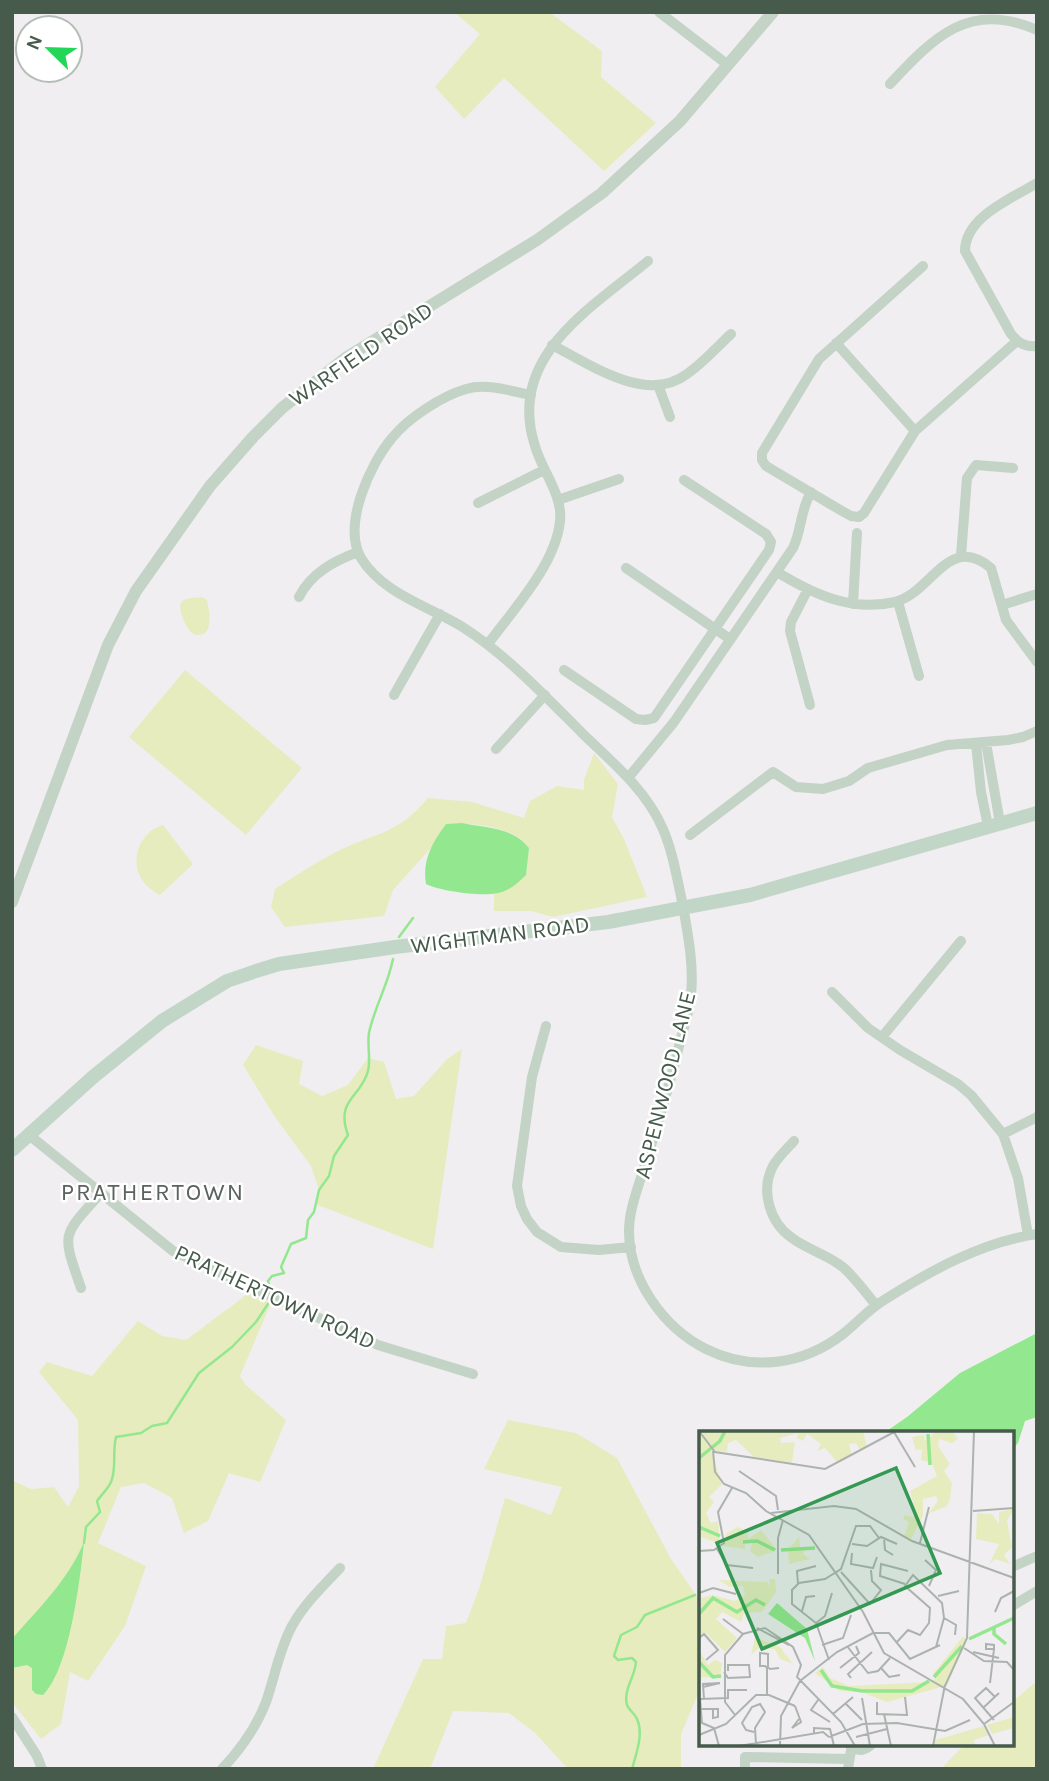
<svg xmlns="http://www.w3.org/2000/svg" width="1049" height="1781" viewBox="0 0 1049 1781" font-family="Karla,sans-serif">
	<style>
		.green { fill: #e7ecbf }
		.water { fill: #93e78e }
		.lines { fill: none; stroke-linecap: round; stroke-linejoin: round }
		.stream { stroke: #93e78e; stroke-width: 2.5 }
		.minor { stroke: #c3d3c6; stroke-width: 10 }
		.tertiary { stroke: #c3d3c6; stroke-width: 12 }
		.secondary { stroke: #c2d6c7; stroke-width: 14 }
		.labels { text-anchor: middle; dominant-baseline: central; stroke-width: 5; stroke-linejoin: round; paint-order: stroke }
		.street-label { font-size: 23px; fill: #475b4c; stroke: #fff }
		.neighbourhood-label { font-size: 24px; letter-spacing: 2px; fill: #5b635e; stroke: #fff }
		.inset-river { fill: none; stroke: #93e78e; stroke-width: 3.5 }
		.inset-road { fill: none; stroke: #acb3af; stroke-width: 2 }
		.view { fill: #349952; fill-opacity: 0.15; stroke: #349952; stroke-width: 3.5 }
		.inset-edge { fill: none; stroke: #475b4c; stroke-width: 3.5 }
	</style>
	<rect width="100%" height="100%" fill="#f0eef1"/>
	<path class="green" d="M454,12H549L602,51L601,77L656,123L604,171L504,78L464,119L435,87L480,34Z
		M202,597L207,600C209,611 213,626 204,634C199,635 196,636 192,633C188,631 177,609 181,603C185,596 195,599 202,597Z
		M185,670L302,768L246,835L129,737Z
		M594,753L618,784L612,817L624,839L647,897L553,917L531,911H494V894L501,892L526,875L529,848C512,825 472,823 446,824L430,849L393,890L384,916L285,927L271,907L275,889C295,876 315,863 336,852C376,832 397,835 428,798L472,802L524,818L530,801L557,786L584,790V780Z
		M163,825L193,864L160,895C153,891 147,887 142,880C129,861 140,831 163,825Z
		M256,1045L303,1061L299,1084L322,1096L348,1085L368,1058L384,1062L396,1099L414,1096L447,1059L462,1049L433,1249L315,1204L319,1190L311,1166L275,1117L243,1065Z
		M249,1293L271,1303L240,1376L245,1384L286,1420L260,1482L229,1473L208,1521L184,1533L172,1498L144,1483L121,1487L98,1543L146,1566L125,1626L88,1681L70,1672L61,1724L41,1739L12,1702V1484L14,1481L31,1489L54,1487L68,1507L79,1486L78,1420L39,1372L47,1362L92,1376L138,1321L162,1336L186,1340Z
		M508,1420L576,1433L617,1458L671,1559L701,1602V1687L681,1734V1769H568L535,1733L509,1713L453,1711L430,1769H373L423,1659H442L446,1626L466,1623L479,1589L505,1498L551,1515L562,1487L484,1469Z
		M1037,1681V1769H941L965,1744H1012V1702Z"/>
	<path class="water" d="M462,823C485,828 513,827 529,848L526,875C518,883 509,891 498,893C482,897 440,891 426,884C422,860 432,843 446,824Z
		M1037,1333V1417L1025,1421L1018,1443L1012,1450V1433H884L907,1417L960,1373Z
		M84,1542C80,1579 70,1669 43,1695L36,1694L32,1690V1668L27,1665L12,1668V1639C38,1609 69,1579 84,1542Z"/>
	<g class="lines">
		<path class="stream" d="M399,937L413,918
			M271,1292L268,1281L272,1276L284,1273L281,1267L291,1244L306,1238L308,1220L314,1212L319,1190L329,1176L334,1156L348,1135C335,1099 361,1098 368,1071C371,1060 367,1045 369,1033C374,1008 388,985 393,959
			M84,1543L86,1527L100,1512L97,1501C101,1495 108,1489 111,1482C117,1468 112,1452 116,1437L141,1433L152,1426L167,1423L199,1373L232,1347L256,1322L268,1304
			M632,1769C636,1754 644,1734 637,1719C635,1714 629,1710 627,1705C623,1690 635,1677 636,1662L632,1658L618,1660L614,1656L621,1635L637,1627L645,1615L695,1595"/>
		<path class="minor" d="M659,12L728,65
			M890,84C934,37 969,0 1037,30
			M1037,183C1011,199 965,217 965,251L1011,334C1018,343 1025,347 1037,346
			M923,266L819,359L762,453V460L766,466L842,511L851,516L859,517L864,513L915,431L1017,341
			M836,343L915,431
			M552,345C590,364 646,405 687,374C703,363 717,347 731,334
			M658,385L670,417
			M531,395C510,391 487,383 466,389C442,396 408,418 392,438C370,464 342,525 361,558C382,593 428,606 461,626C507,655 545,696 583,734C611,761 646,790 662,827C673,851 677,879 683,906C688,935 694,965 691,995C690,1010 684,1027 680,1042C670,1085 657,1126 644,1168C638,1188 629,1210 629,1231C629,1280 664,1328 706,1349C752,1372 803,1365 843,1334C856,1324 867,1311 881,1302C928,1272 981,1242 1037,1234
			M558,500L619,479
			M478,503L544,470
			M961,556L967,478L976,465L1013,468
			M626,568L730,639
			M777,572C813,594 851,612 895,602C932,593 948,532 991,568L1006,620L1037,662
			M807,591L791,622L790,631L810,705
			M299,597C311,573 334,561 358,552
			M898,602L919,676
			M853,604L857,533
			M1002,605L1037,594
			M488,644C513,610 556,564 560,521C563,495 542,471 535,446C506,357 590,309 648,261
			M564,670L636,719L645,720L654,718L769,550L771,542L766,534L684,480
			M394,695L440,614
			M986,743L1000,823
			M976,744L981,792L988,826
			M496,749L545,695
			M628,778L674,722L793,548C802,529 800,511 811,492
			M690,835L773,772L796,787L823,789L849,781L868,768L947,745L1008,740L1023,737L1037,731
			M832,992L868,1028L900,1050L958,1084L971,1095L1003,1134L1018,1178L1028,1235
			M546,1026L532,1077L517,1186L521,1206L527,1219L537,1232L561,1247L599,1250L631,1247
			M882,1037L961,941
			M1003,1134L1037,1117
			M29,1135L173,1251L378,1345L473,1374
			M794,1141C787,1149 778,1157 773,1166C760,1191 770,1223 792,1238C808,1250 829,1255 844,1268C856,1279 866,1293 876,1305
			M81,1288C62,1233 61,1237 100,1194
			M1012,1567L1037,1556
			M1012,1606L1037,1591
			M12,1717L37,1756L42,1769
			M851,1748C860,1751 865,1751 872,1744
			M222,1769C241,1749 256,1728 266,1702C275,1676 279,1650 292,1626C304,1604 323,1586 340,1568
			M745,1769V1757L849,1759
			M848,1769L852,1744"/>
		<path class="tertiary" d="M12,902L108,645L136,591L210,486L253,437L282,408L347,357L537,240L602,193L680,121L773,12"/>
		<path class="secondary" d="M12,1150L93,1077L162,1021L227,981L256,971L279,964L395,947L608,922L750,895L1037,813"/>
	</g>
	<g class="labels">
		<g class="street-label">
			<text transform="translate(361 354) rotate(-34)">WARFIELD ROAD</text>
			<text transform="translate(500 935) rotate(-7)">WIGHTMAN ROAD</text>
			<text transform="translate(665 1085) rotate(-76)">ASPENWOOD LANE</text>
			<text transform="translate(275 1297) rotate(25)">PRATHERTOWN ROAD</text>
		</g>
		<g class="neighbourhood-label">
			<text x="153" y="1192">PRATHERTOWN</text>
		</g>
	</g>
	<g transform="translate(699 1431)">
		<rect width="315" height="315" fill="#f0eef1"/>
		<path d="M0,0H164L168,16L161,19L157,12L150,13L153,25L139,32L126,17L118,20L122,13L108,3L104,10L98,7L99,2L81,7L82,12L96,11L93,32L55,26L37,9L29,12L28,21L12,19L23,53L10,66L15,71L7,82L12,92L19,90L21,113L0,105ZM238,0H253L259,8L253,12L240,8L239,15L251,33L245,40L253,52L251,68L248,75L229,83L239,70L237,65L224,68V85L212,108L205,105L210,91L204,88L206,84L214,86L216,79L211,60L238,45L233,32L222,29L223,18L217,19L213,6L225,4L226,10ZM315,78L308,90L313,116L305,124L311,133L296,128L290,134L300,113L277,108L278,82L293,83L300,93V81ZM39,96L49,101V108L62,99L78,119L59,126L51,120L53,112H46V118L24,115L28,102ZM100,106L101,116L106,119L104,123L111,128L90,133L89,119ZM70,148H76L77,161L63,181L45,182L42,191L23,181L17,188L38,207L26,221L6,201L0,205L2,167L13,164L36,170L46,164L44,155L31,156L20,149L68,151L71,156ZM264,205L268,210L246,255L188,271L162,261L141,260L116,242L124,236L131,247L150,255L230,251L236,249L234,243ZM56,206L81,216L94,233L81,228L76,218L60,217L52,224ZM0,219L9,234L16,229L23,232L21,247L0,246ZM315,286V297L293,303L288,294ZM285,295L290,304L275,309L276,315H235L236,309Z" fill="#e7ecbf"/>
		<path d="M78,172L108,198L116,230L106,207L69,183Z" fill="#93e78e"/>
		<path class="inset-river" d="M229,3L231,34M0,27L21,10L26,0M0,96L21,105M44,111L58,110L76,119M82,119L116,117M0,183L14,167L38,181L57,169L66,174M295,196V203L307,213M270,208L315,187M0,231L14,246L22,245M122,239L133,255L163,260H213L230,250M235,246L263,215"/>
		<path class="inset-road" d="M0,0L16,21L126,38L197,0M195,1L216,36M14,20L16,41L25,53L47,62L67,80L110,104L164,181L185,222L264,268L285,293L296,315M40,40L77,65L79,79M274,80L315,77M72,82L135,75L157,78L213,110L315,147M185,107L186,119L194,124M221,112L230,76M153,113L168,115L182,106L198,113M18,118L28,134L54,137M0,120L15,119L25,112L19,81L33,57M153,122L152,133L174,137L178,126M226,129L237,139L230,155M142,141L171,173L182,159L173,150L172,139M79,143V107L84,89M99,153L98,140L117,135M206,153L181,145L182,133L209,140M0,162L14,157L37,163M239,165L260,160M103,180L107,166L116,165M296,181L302,167L315,160M245,187L257,194L256,204M24,188L44,203M117,192L126,185L133,162M58,197L90,214M174,202H190L211,228L241,214M0,207L5,203L19,219L7,229M197,212L209,199L221,204L230,192L231,177L206,155L214,144L243,172L245,187L237,216M287,213L295,214V218H287ZM123,214L144,207L152,184M148,215L169,242L179,240L191,227M265,217L285,230L308,231L315,239M274,221L300,227M130,229L117,192L93,173V159L100,152L126,148L142,138L157,95H171L180,107M141,237L160,222L157,215M182,237L190,246L201,244M25,241L29,247L51,246L50,234H29V240M152,247L149,243L173,221M291,252L295,218M246,255L268,207L275,0M4,256L21,252L4,253L5,268M68,263V236L69,235V223L61,222V235H66L67,236H68L70,237L71,238L80,237M163,267L171,315M1,268L3,292L15,297L20,315M1,268L29,267V259H48M119,269L112,279L131,291M178,271V283L208,284L206,266M146,272L163,289M96,275L102,291L93,297L100,288M284,277L300,262M1,278H19V286L14,287V278M134,283L154,266M185,283L192,315M36,284L26,271V224L44,203L66,197L94,216L102,234L98,246L142,291L156,315M295,289L276,267L287,257L296,266M285,293L315,271M55,301L47,299L43,292L53,276L61,273L66,281L56,297L57,313M115,303V297L131,298L135,315M0,304L27,293L57,264H70L96,275M130,306L164,293L198,292L246,300L271,289M157,306L188,298M40,315L124,301L130,306M81,315L82,285L101,250L138,221L174,202M234,315L246,254"/>
		<path class="view" d="M197,37L241,142L63,218L18,112Z"/>
		<rect width="315" height="315" class="inset-edge"/>
	</g>
	<rect width="1049" height="1781" fill="none" stroke="#475b4c" stroke-width="28"/>
	<g transform="translate(49 49) rotate(293)"><circle r="33" fill="#ffffff" stroke="#b5bdb7" stroke-width="2"/>
	<path d="M0-5L12 26L0 18L-12 26Z" fill="#22d758"/>
	<text y="-10" font-size="19" font-weight="bold" text-anchor="middle" fill="#475b4c">N</text>
	</g>
</svg>
